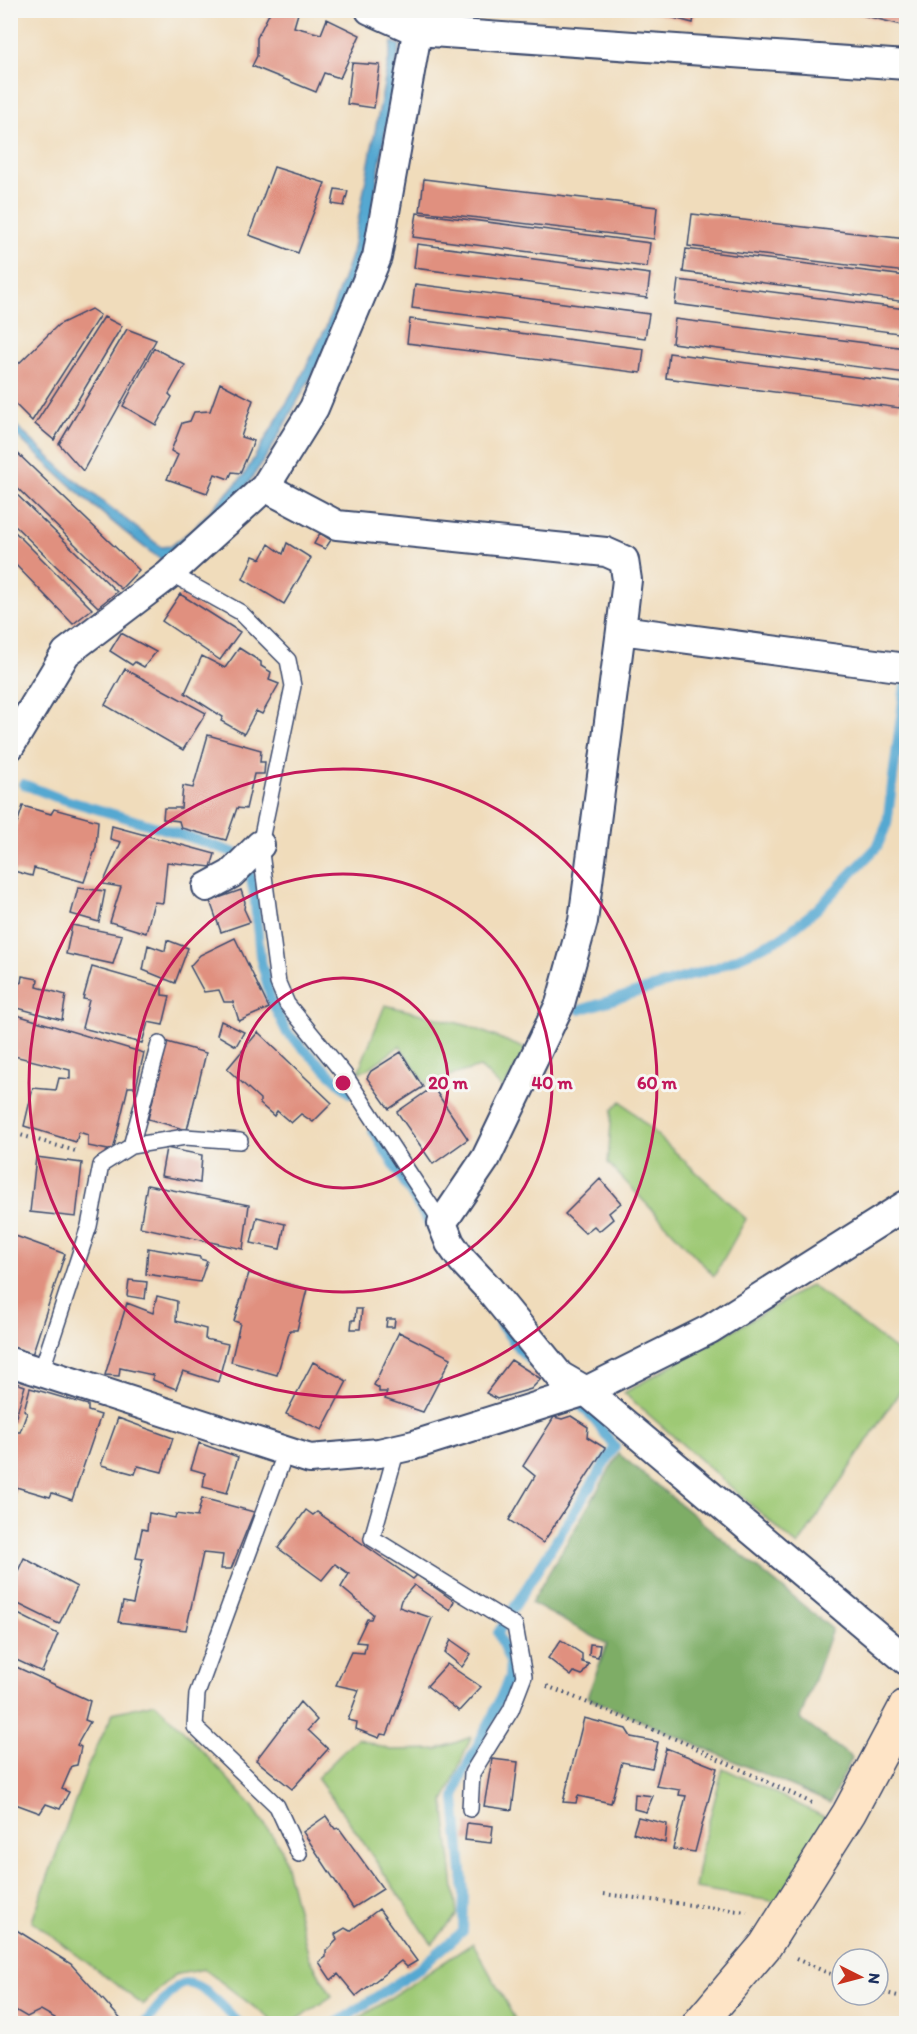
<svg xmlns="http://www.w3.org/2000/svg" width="917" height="2034" viewBox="0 0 917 2034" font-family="Itim,sans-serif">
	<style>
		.green { fill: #9ec975; stroke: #5c7c6a; stroke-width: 1.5 }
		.forest { fill: #7ead66; stroke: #4c6e62; stroke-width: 1.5 }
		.water { fill: #55a8d1; stroke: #386c98; stroke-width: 1.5 }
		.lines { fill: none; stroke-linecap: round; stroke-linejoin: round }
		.stream { stroke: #55a8d1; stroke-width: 10 }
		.building { fill: #e0907f }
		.lane-casing { stroke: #3b496c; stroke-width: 18 }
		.street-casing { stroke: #3b496c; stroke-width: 32 }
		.secondary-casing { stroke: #3b496c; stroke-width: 36 }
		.path { stroke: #3b496c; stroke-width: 4; stroke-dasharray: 1.5 4.5; stroke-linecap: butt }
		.lane { stroke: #fff; stroke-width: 15 }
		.street { stroke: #fff; stroke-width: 28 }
		.secondary { stroke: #fee4c6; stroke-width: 33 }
		.ring { fill: none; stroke: #c2185b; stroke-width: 3 }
		.centre { fill: #c2185b; stroke: #f6f6f2; stroke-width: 3 }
		.ring-label { font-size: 18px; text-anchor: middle; font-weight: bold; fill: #c2185b; stroke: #f6f6f2; stroke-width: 6; stroke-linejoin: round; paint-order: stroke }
	</style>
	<rect width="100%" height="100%" fill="#f6f6f2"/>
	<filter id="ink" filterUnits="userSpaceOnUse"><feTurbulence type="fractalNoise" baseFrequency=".0167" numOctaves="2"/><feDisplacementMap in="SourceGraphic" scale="12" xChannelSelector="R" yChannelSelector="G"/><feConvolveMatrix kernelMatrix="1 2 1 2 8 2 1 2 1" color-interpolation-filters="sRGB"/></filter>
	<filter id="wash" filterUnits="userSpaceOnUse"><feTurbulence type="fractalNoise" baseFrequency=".008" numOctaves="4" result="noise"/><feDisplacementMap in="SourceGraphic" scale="24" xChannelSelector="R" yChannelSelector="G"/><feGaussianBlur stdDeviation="1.35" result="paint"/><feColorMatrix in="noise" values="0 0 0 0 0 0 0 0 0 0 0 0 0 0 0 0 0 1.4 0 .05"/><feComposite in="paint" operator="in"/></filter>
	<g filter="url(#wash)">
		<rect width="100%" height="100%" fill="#f0dcbb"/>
		<path class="green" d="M385,1005L469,1026L526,1049L503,1089L480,1067L425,1083L400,1046L368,1069L358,1072Z
			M621,1101L746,1219L714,1276L608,1163L612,1110Z
			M811,1285L906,1358V1382L798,1546L624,1393Z
			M155,1703L180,1727L251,1804L282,1850L309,1957L332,1996L292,2023H275L204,1969L174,1975L143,2005L32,1921L87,1768L113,1713Z
			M471,1737L444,1802L457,1915L432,1944L348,1820L317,1778L357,1738L390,1750L438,1749Z
			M723,1768L835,1822L777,1902L695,1888L702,1847Z
			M473,1943L516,2021L535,2023H352Z"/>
		<path class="forest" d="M619,1454L832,1629L800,1719L852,1758L830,1803L587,1697L607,1644L531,1603Z"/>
		<path class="water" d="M392,42L400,45L370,223L349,288L324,353L271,449L240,496L164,562C109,522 60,477 11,430L10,420L64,471L161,547L171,546L194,528L244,475L295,389L326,327L352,253Z"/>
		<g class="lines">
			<path class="stream" d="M23,784L56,797L174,832L235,853L248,866L254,894L260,956L271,1000L287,1033L351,1094
				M580,1010L718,967L781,938L816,910L877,847L887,824L906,677
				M373,1131L435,1233
				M500,1324L519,1349L532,1362
				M144,2024C152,2015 171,1990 180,1985C198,1975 227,2012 240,2024
				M334,2024L346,2017L420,1968L463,1931L464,1893L455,1798L460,1779L492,1717L509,1677L510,1663L498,1633L615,1447L588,1412L573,1399"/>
		</g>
		<g id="blocks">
			<path class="building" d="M271,10H299L294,27L321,34L327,19L360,35L340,78L324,73L316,92L252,66L257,56V38Z
				M643,10H695L693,23Z
				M845,10H906V26L845,11Z
				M352,63L380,65L374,108L347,104Z
				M274,167L325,183L298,253L249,235Z
				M424,179L657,207L654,239L420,211Z
				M335,189L348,191L344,206L332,204Z
				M417,213L650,243L647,267L413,237Z
				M692,214L906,239V272L688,246Z
				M417,244L650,274L647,298L414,268Z
				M686,249L906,276V302L683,272Z
				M678,280L906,309V334L675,304Z
				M415,284L649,314L645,338L412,308Z
				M91,309L100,315L32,421L10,399V372L58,325Z
				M104,317L122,326L54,440L35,424Z
				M410,319L644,349L641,373L407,343Z
				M675,319L906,348V373L672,343Z
				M127,329L156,340L83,471L59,444Z
				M154,348L185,365L169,394L172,397L156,425L123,406Z
				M669,353L903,383L900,408L666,378Z
				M220,383L253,400L241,437L254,441L240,473L232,472L229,479L215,474L207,493L167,479L178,455L171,451L182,423L190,421L194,412L210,411Z
				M10,446L139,570L121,589L10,481Z
				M10,488L117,592L98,607L10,521Z
				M10,527L92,609L73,624L10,559Z
				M320,533L331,540L325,549L314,544Z
				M287,543L311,558L284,604L243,579L253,556L261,559L269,544L283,554Z
				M180,594L240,632L220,660L162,621Z
				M121,633L156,652L144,667L135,662L132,665L110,651Z
				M239,648L261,662V666L271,672L269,680L279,684L262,714L256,711L244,734L221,721L223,717L185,693L202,656L225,668Z
				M125,669L206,713L183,750L105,705Z
				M208,735L261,750L260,762H265L264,774H254L246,809L237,808L226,840L181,828L179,821L163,819L164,808H181L183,786L193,788Z
				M23,806L51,814L54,809L98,821L96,847L84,882L34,868L32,876L10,870V844Z
				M112,826L215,854L211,867L167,862L163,903L154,902L146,933L110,922L121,887L103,884L121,842L110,839Z
				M78,888L105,891L99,922L71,914Z
				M241,890L245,902L244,909L250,922L221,932L210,901Z
				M72,925L122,935L113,964L66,954Z
				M235,938L269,1008L239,1021L233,1002H224L219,990L204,992L190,966L200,955Z
				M167,940L188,948L175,983L143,970L148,945L165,951Z
				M92,967L162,987V995L170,996L163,1025L148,1022L142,1043L82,1028L89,1000L83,999Z
				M22,976L38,979L37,987L66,995L62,1020L10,1006V982L21,983Z
				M10,1013L144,1053L136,1087H128L113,1151L88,1146V1135L79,1132L76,1142L24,1126L33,1088L56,1090L59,1078L70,1079V1070L10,1055Z
				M221,1021L244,1032L236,1046L217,1035Z
				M258,1032L332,1103L313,1122L301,1114L291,1123L277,1111L274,1116L260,1104V1099L227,1069Z
				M167,1042L206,1053L187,1130L148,1119Z
				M401,1052L423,1087L389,1109L367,1078L371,1071Z
				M433,1087L468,1139L433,1164L397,1112Z
				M166,1148L202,1155L200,1183L161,1176Z
				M36,1157L82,1163L76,1217L30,1212Z
				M600,1179L621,1203L609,1213L613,1219L599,1231L594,1226L585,1233L565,1214Z
				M147,1185L249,1205L243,1249L140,1227Z
				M257,1217L285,1224L280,1249L251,1243Z
				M10,1234L65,1254L32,1355L10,1347Z
				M148,1248L200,1257V1259L207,1261L200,1282L146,1274Z
				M249,1273L307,1289L297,1330H290L277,1375L231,1362L240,1323L234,1321Z
				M129,1280L147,1282L145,1299L127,1296Z
				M157,1296L177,1301L176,1321L206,1329L205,1339L228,1344L218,1382L183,1371L176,1389L153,1380V1375L120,1368L119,1376L105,1375L127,1303L153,1313Z
				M356,1309H362L360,1329H351L352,1320H355Z
				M387,1319H395L394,1327H386Z
				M399,1332L451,1358L423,1412L385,1399L387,1392H379V1388L374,1385Z
				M511,1360L541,1379L531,1389L497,1399L486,1393Z
				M313,1362L347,1381L322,1430L286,1414Z
				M10,1381L25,1386L14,1423L10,1422Z
				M30,1388L88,1405V1411L101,1415L72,1500L52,1493L50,1497L16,1487L15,1494L10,1493V1441L13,1432H20L27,1413L24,1410Z
				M571,1416L588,1427L587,1437L605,1448L543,1543L509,1520L535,1476L523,1466L554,1417L562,1419Z
				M118,1418L173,1438L162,1472L138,1466L135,1474L101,1465Z
				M199,1443L238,1457L227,1493L203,1487L205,1473L191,1469Z
				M202,1498L254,1512L231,1569H221L223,1555L203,1553L186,1630L118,1622L123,1602L133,1604L143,1559L136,1558L142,1529L147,1530L149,1513L175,1518L176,1514L197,1517Z
				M306,1510L313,1515L317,1512L413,1579L417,1575L454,1601L450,1610L414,1585L401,1600L399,1607L432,1618L387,1735L381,1734L379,1738L356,1729L357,1722L348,1720L359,1690L336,1685L351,1652L364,1653L366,1643L356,1642L367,1619H371L373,1614L341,1587L349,1574L335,1564L322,1580L278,1548Z
				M24,1558L77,1587L59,1624L10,1600V1588Z
				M10,1610L58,1634L42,1672L10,1657Z
				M451,1640L471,1654L462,1667L445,1653Z
				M561,1640L582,1654V1662L589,1664L582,1675L574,1672L571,1676L548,1658Z
				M590,1644L600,1645L598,1657L589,1655Z
				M10,1664L90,1701L85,1720L90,1722L77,1745L81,1747L77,1765L72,1766L62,1789L69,1792L60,1809L46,1804L40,1813L10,1802Z
				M447,1664L481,1687L459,1711L427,1686Z
				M300,1702L317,1720L308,1730L328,1749L292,1789L256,1760Z
				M584,1718L626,1729L631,1737L658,1742L652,1768L622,1762L611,1803L578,1796L576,1803L563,1802Z
				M666,1748L717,1768L695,1852L673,1849L686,1796L679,1795L680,1790L656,1786Z
				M492,1759L518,1762L512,1810L484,1806Z
				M635,1794L653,1796L646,1812L634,1809Z
				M326,1816L335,1829L339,1828L383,1889L353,1908L303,1832Z
				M638,1817L667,1824L665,1843L633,1833Z
				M467,1823L493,1826L491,1843L465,1840Z
				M379,1909L417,1961L407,1967L401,1961L356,1996L338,1974L331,1980L319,1962L326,1957V1951L337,1940L335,1934L345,1928L350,1931Z
				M10,1926L71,1964L125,2024H52L55,2018L41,2010L27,2017L10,2007Z"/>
		</g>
	</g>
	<g filter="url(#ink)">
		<use href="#blocks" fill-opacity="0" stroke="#3b496c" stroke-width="1.5"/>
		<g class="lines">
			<defs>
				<path id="lane" d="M170,573L240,612L288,660L293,686L260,845L278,983L287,1004L344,1074L442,1223
					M131,1146L185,1137L240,1141
					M41,1372L89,1226L101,1165L131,1146L159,1044
					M397,1449L372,1538L515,1626L524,1676L511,1710L472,1773L470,1809
					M286,1451L197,1694L195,1727L277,1806L299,1854"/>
				<path id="street" d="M370,10L417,31L906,65
					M265,487L337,525L606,552L624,560L627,580L621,630L906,668
					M621,630L583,921L560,1004L486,1158L442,1223L450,1243L462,1260L489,1289L560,1376L586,1391L906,1660
					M10,746L66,653L167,576L265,487L314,408L377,257L421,10
					M207,887L231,874L260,845
					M10,1362L310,1459L379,1453L414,1445L586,1391L710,1329L906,1205"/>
				<path id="secondary" d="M699,2024L765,1946L849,1813L906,1706"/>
			</defs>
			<use href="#lane" class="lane-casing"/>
			<use href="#street" class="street-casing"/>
			<use href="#secondary" class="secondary-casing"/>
			<path class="path" d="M10,1132L79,1152
				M547,1686L685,1743L814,1804
				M604,1894L747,1912
				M796,1959L842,1979
				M878,1991L906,1998"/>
			<use href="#lane" class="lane"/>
			<use href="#street" class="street"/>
			<use href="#secondary" class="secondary"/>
		</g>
	</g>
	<g class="ring">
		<circle cx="343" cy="1083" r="105"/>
		<circle cx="343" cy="1083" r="209"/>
		<circle cx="343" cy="1083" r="314"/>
	</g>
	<circle cx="343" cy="1083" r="9" class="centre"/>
	<g class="ring-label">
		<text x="448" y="1089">20 m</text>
		<text x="552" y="1089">40 m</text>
		<text x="657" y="1089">60 m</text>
	</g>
	<rect width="917" height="2034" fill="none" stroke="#f6f6f2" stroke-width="36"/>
	<g transform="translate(860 1977) rotate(96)"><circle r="28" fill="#f6f6f2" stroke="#9ea6b7" stroke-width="1.5"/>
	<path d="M0-4.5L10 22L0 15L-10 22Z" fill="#c8321e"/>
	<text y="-9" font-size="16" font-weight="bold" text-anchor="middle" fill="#1b2f5e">N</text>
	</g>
</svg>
